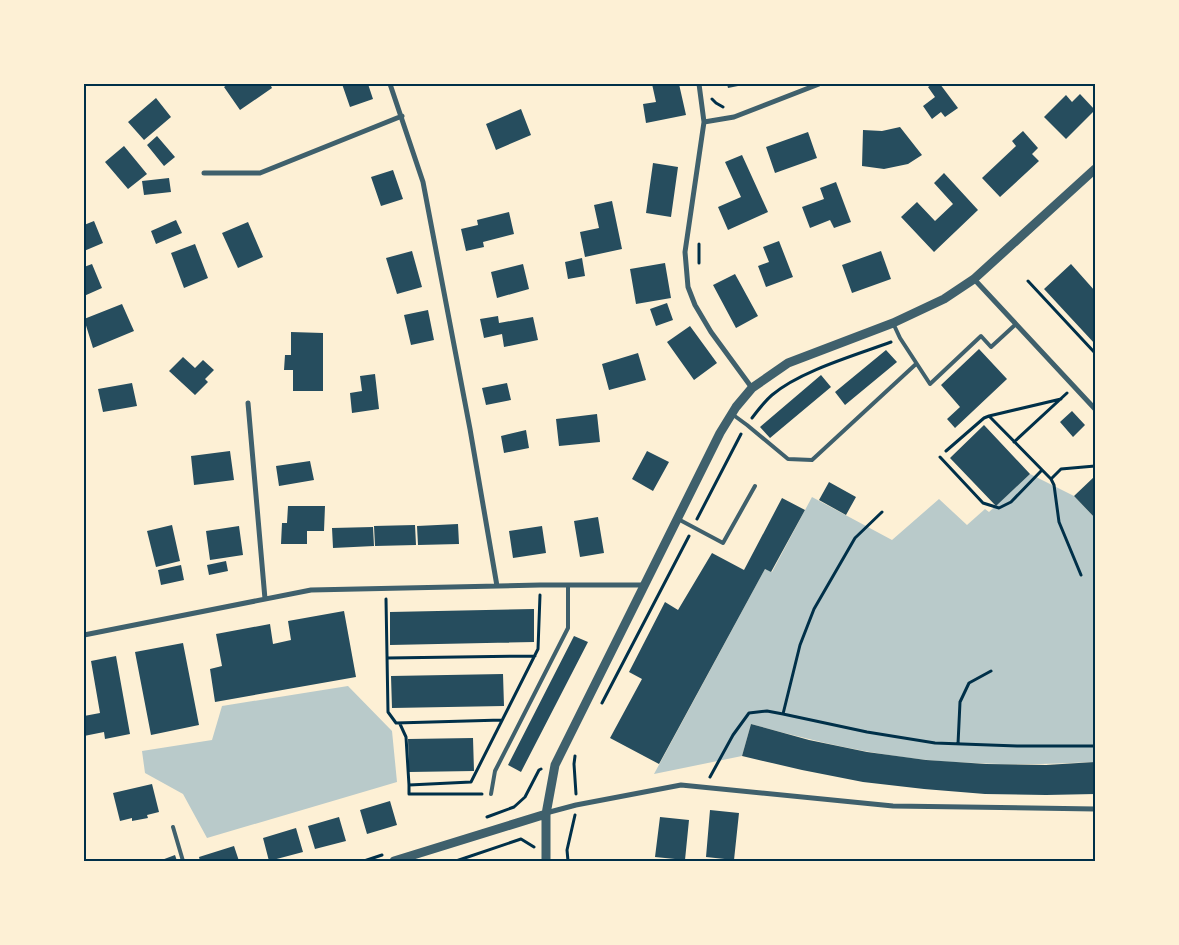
<svg xmlns="http://www.w3.org/2000/svg" width="1179" height="945" viewBox="0 0 1179 945" font-family="'Source Sans 3',sans-serif">
	<style>
		.green { fill: #b9caca }
		.building { fill: #264d5e }
		.lines { fill: none; stroke-linecap: round; stroke-linejoin: round }
		.path { stroke: #003049; stroke-width: 3 }
		.service { stroke: #3f606c; stroke-width: 4 }
		.minor { stroke: #3f606c; stroke-width: 5 }
		.tertiary { stroke: #3f606c; stroke-width: 9 }
		.neatline { fill: none; stroke: #003049; stroke-width: 2 }
	</style>
	<rect width="100%" height="100%" fill="#fdf0d5"/>
	<path class="green" d="M1030,474L1074,496L1095,518V762C1039,765 983,765 927,760C867,754 809,740 751,724L742,756L654,774L765,569L772,572L812,497L892,540L939,499L967,525L985,509L989,512Z
		M348,686L392,731L397,782L207,838L183,794L145,773L142,751L212,740L222,706Z"/>
	<path class="building" d="M228,84H270L272,88L240,110L224,87Z
		M342,84H368L373,99L350,107Z
		M652,84H679L686,115L646,123L643,104L656,102Z
		M727,84H743V85L728,88Z
		M933,84H940L958,108L945,117L941,112L932,119L923,106L935,97L928,87Z
		M1080,94L1095,110L1066,139L1044,117L1066,95L1072,102Z
		M156,98L171,117L144,140L128,122Z
		M521,109L531,135L496,150L486,124Z
		M900,127L922,155L908,164L884,169L862,166L863,130L882,131Z
		M1023,131L1038,148L1032,154L1039,161L1000,197L982,178L1016,146L1012,141Z
		M808,132L817,158L775,173L766,147Z
		M157,136L175,157L164,166L147,145Z
		M124,146L147,174L128,189L105,162Z
		M742,155L768,212L728,230L718,207L741,197L725,162Z
		M653,163L678,167L671,217L646,213Z
		M393,170L403,199L381,206L371,177Z
		M944,173L978,210L934,252L901,217L917,202L935,221L953,204L934,183Z
		M169,178L171,192L144,195L142,181Z
		M836,182L851,222L834,228L830,220L810,228L802,207L824,199L820,188Z
		M612,201L622,249L585,257L580,232L599,228L594,205Z
		M509,212L514,234L483,242L484,247L466,251L461,229L478,225L477,220Z
		M176,220L182,233L156,244L151,231Z
		M94,221L103,243L84,251V225Z
		M248,222L263,257L238,268L222,233Z
		M779,241L793,277L766,287L758,266L769,262L763,247Z
		M195,244L208,278L184,288L171,253Z
		M412,251L422,287L397,294L386,258Z
		M881,251L891,279L852,293L842,265Z
		M582,258L585,276L568,279L565,262Z
		M665,263L671,298L636,304L630,269Z
		M92,264L102,288L84,296V267Z
		M523,264L529,289L497,298L491,272Z
		M1071,264L1095,291V344L1044,289Z
		M735,274L758,316L736,328L713,285Z
		M667,303L673,320L656,326L650,309Z
		M122,304L134,331L93,348L84,319Z
		M428,310L434,340L411,345L404,315Z
		M498,316L499,323L533,317L538,340L504,347L502,334L484,338L480,319Z
		M690,326L717,363L694,380L667,342Z
		M291,332L323,333V391H293V370H284L285,355H291Z
		M979,349L1007,379L955,428L947,419L960,407L941,385Z
		M886,350L897,362L845,405L835,392Z
		M638,353L646,380L609,390L602,364Z
		M183,357L195,368L203,360L214,370L205,379L208,382L195,395L169,371Z
		M375,374L379,409L352,413L350,393L362,391L360,376Z
		M821,375L831,387L770,438L760,427Z
		M132,383L137,406L103,412L98,389Z
		M507,383L511,400L486,405L482,388Z
		M1072,411L1085,425L1073,437L1060,422Z
		M597,414L600,442L559,446L556,419Z
		M984,425L1030,474L996,506L950,458Z
		M526,430L529,448L504,453L501,436Z
		M230,451L234,480L194,485L191,456Z
		M647,451L669,462L653,491L632,479Z
		M310,461L314,480L279,486L276,466Z
		M1095,476V518L1074,496Z
		M829,482L856,497L846,515L819,500Z
		M782,498L805,510L771,572L765,569L659,764L610,738L642,679L629,672L665,602L678,610L712,553L744,570Z
		M288,506H325L324,531H307V544H281L282,523H287Z
		M598,517L604,553L580,557L574,521Z
		M458,524L459,544L418,545L417,526Z
		M172,525L180,561L156,567L147,531Z
		M415,525L416,545L375,546L374,526Z
		M239,526L243,555L210,560L206,531Z
		M542,526L546,553L513,558L509,531Z
		M373,527L374,546L333,548L332,528Z
		M226,561L228,571L209,575L207,565Z
		M181,565L184,580L161,585L158,570Z
		M534,609V642L390,645V612Z
		M344,611L356,677L215,702L210,669L222,666L216,634L270,624L273,644L291,640L288,621Z
		M574,636L588,642L521,772L508,765Z
		M183,643L199,725L151,735L135,652Z
		M116,656L130,734L105,739L104,732L84,736V716L100,713L91,661Z
		M503,674L504,706L392,708L391,676Z
		M751,724L809,740L867,752L926,760L986,764L1046,765L1095,762V794L1046,795L985,794L924,789L863,782L802,770L742,756Z
		M473,738L474,771L409,772L408,739Z
		M152,784L159,812L147,815L148,818L132,821V818L120,821L113,793Z
		M390,801L397,825L367,834L360,810Z
		M710,810L739,813L734,860L706,857Z
		M339,817L346,841L315,849L308,826Z
		M660,817L689,820L685,860L655,857Z
		M296,828L303,852L269,861L263,838Z
		M234,846L239,861H200L199,857Z
		M175,855L177,861H159Z"/>
	<g class="lines">
		<path class="path" d="M712,99L716,103L723,107
			M699,263V244
			M1028,281L1095,353
			M752,418C758,410 764,402 772,395C800,371 856,355 891,342
			M1014,442L1067,393
			M946,451L984,418L989,416
			M940,457L983,503L999,508L1011,502L1042,470
			M1051,479L989,416L1061,399
			M697,519L741,434
			M1081,575L1059,522L1054,485L1051,479L1061,469L1095,466
			M386,599L388,712L396,723L502,720
			M388,658L535,656
			M602,703L689,536
			M783,714L800,645L814,609L855,538L882,512
			M400,724L406,737L409,785L471,782L538,649L540,595
			M958,744L960,702L969,683L991,671
			M575,756L574,764L576,794
			M710,777L733,735L749,713L767,711L783,714L867,732L935,743L1017,746H1095
			M409,785V794H482
			M487,817L514,807L525,797L539,770L541,769
			M364,861L382,855
			M456,861L521,839L534,847
			M568,861L567,850L575,815"/>
		<path class="service" d="M893,323L900,338L930,384L981,336L991,347L1016,324
			M732,414L747,425L788,459L812,460L916,364
			M678,519L723,543L755,486
			M491,794L495,771L568,628V585
			M173,827L183,861"/>
		<path class="minor" d="M390,84L423,182L470,429L497,586
			M699,84L704,122L685,252L688,287L695,305L711,332L752,388
			M704,122L734,117L819,84
			M204,173H260L402,116
			M974,279L1095,409
			M248,403L265,599
			M84,635L311,590L540,585H644
			M546,813L576,805L681,785L893,806L1095,809"/>
		<path class="tertiary" d="M546,814V861
			M394,861L546,814L555,765L720,433L736,407L752,388L788,363L893,323L944,299L974,279L1095,169"/>
	</g>
	<rect width="1179" height="945" fill="none" stroke="#fdf0d5" stroke-width="170"/>
	<rect x="85" y="85" width="1009" height="775" class="neatline"/>
</svg>
